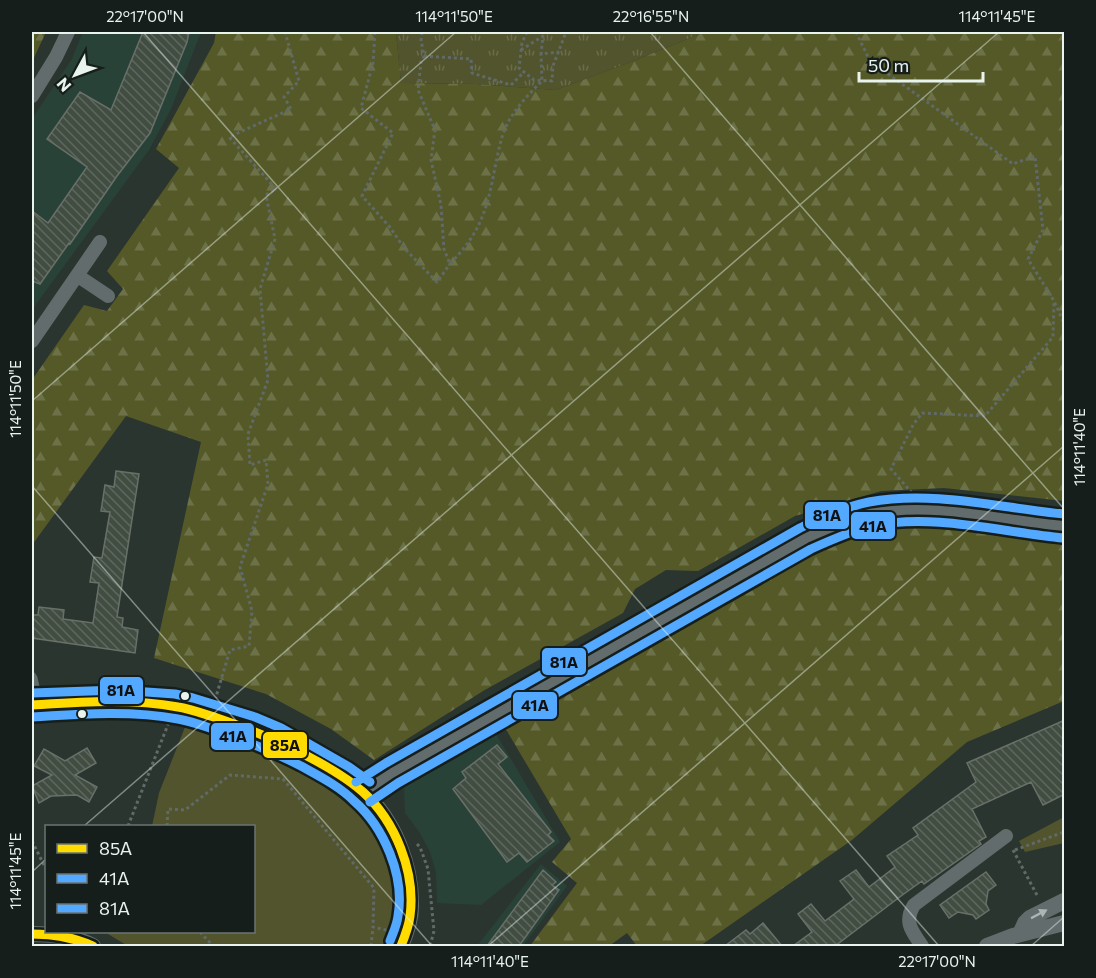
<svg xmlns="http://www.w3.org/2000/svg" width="1096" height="978" viewBox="0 0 1096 978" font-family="Commissioner,sans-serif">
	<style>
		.built { fill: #294238 }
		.grass { fill: url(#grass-tufts) }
		.forest { fill: url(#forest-firs) }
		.park { fill: #51542c }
		.building { fill: url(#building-back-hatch); stroke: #69706a; stroke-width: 1.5 }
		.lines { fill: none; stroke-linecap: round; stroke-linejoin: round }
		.path { stroke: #616a67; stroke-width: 3; stroke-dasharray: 3 3; stroke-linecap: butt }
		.service { stroke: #626c6c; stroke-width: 7 }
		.minor { stroke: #626c6c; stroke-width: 14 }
		.tertiary { stroke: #626c6c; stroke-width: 16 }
		.bus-1-casing { stroke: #161e1b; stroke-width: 14 }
		.bus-2-casing { stroke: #161e1b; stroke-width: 14 }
		.bus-3-casing { stroke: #161e1b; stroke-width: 14 }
		.bus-1 { stroke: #ffdb00; stroke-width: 9 }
		.bus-2 { stroke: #53a9ff; stroke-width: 9 }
		.bus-3 { stroke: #53a9ff; stroke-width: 9 }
		.oneway { fill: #acb7b4 }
		.ticks { fill: none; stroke: #e9f4ef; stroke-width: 1.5; stroke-opacity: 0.45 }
		.bus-dot { fill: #e9f4ef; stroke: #161e1b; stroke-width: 2 }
		.line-badge { stroke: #161e1b; stroke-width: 2 }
		.pale-badge-label { font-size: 16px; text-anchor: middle; font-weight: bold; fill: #111 }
		.neatline { fill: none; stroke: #e9f4ef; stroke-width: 2 }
		.ticks-label { font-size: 15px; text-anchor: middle; fill: #e9f4ef }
	</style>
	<defs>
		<pattern id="grass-tufts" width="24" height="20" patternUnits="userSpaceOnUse" patternTransform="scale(1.5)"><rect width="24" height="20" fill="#51542c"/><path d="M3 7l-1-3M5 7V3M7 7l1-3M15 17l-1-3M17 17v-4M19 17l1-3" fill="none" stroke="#6a6d4b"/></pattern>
		<pattern id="forest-firs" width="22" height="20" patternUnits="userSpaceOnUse" patternTransform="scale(1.5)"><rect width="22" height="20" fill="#555927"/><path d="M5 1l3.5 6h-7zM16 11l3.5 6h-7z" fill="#6d7147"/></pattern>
		<pattern id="building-back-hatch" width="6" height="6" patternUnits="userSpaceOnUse" patternTransform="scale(1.5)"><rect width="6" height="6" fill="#424d42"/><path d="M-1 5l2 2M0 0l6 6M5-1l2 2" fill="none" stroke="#5d675e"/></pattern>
	</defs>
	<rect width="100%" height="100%" fill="#2b3530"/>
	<path class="built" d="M83,32H201L171,109L149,150L34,307L32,305V119L72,59Z
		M495,732L560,842L481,905L437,903L436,872L430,852L420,833L405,813L404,788L416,771Z
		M541,864L567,886L523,946H477Z"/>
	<path class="grass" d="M396,32H705L636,60L556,90L476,84L401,83Z"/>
	<path class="forest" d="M32,32H46L32,62Z
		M216,32H396L401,83L476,84L556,90L636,60L705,32H1064V501L944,488L881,491L795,516L698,571L666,570L635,589L623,613L483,691L374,760L331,729L266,694L154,658L201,442L126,416L32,545V380L84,305L107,311L123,289L107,271L179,168L156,149L214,43Z
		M922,521L1064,542V701L967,742L852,840L700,946H637L627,933L609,946H530L577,883L552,862L571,839L504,726L788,568L837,543L880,525Z"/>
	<path class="park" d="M185,727C249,740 345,781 378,840C386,853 389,869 392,884C395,905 392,927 384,946H128L108,934L109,932H254V826H152L159,793Z
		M1064,817V843L1025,852L1019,841Z"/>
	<path class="building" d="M143,32H189L187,42L150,133L117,176L70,244L69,243L40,284L32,281V211L48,223L87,167L47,139L80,92L111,110Z
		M116,471L139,474L117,617L123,618L122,627L138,630L135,653L32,638V615H38L39,607L64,610L63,619L93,623L99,583L90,582L94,557L102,558L110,512L101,511L105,485L114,487Z
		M1065,720V794L1043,805L1031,782L972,809L986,837L979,841L981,844L924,884L922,881L901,896L835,946H793L812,932L798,914L811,904L825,921L854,899L840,881L856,870L869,887L895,867L887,856L918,835L913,828L976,782L967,763Z
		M497,745L507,757L498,764L551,832L548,835L554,841L527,862L519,853L507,862L453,789L466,778L462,772Z
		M87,748L96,763L75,775L97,787L89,802L77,795L51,796L39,803L32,786L52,775L34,766L44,749L65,761Z
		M543,870L556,882L552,885L559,890L519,946H487Z
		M986,872L996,885L988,891L986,904L989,910L976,919L973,915L958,912L949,918L940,905Z
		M763,923L782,946H725L746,930L750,934Z"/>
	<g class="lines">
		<path class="path" d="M375,32L373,63L361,108L393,133L362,196L389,226L405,249L437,282L450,264
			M422,32L421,40L424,56L421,62L418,90L435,130L431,160L441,205L444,249L450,264C462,251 473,238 480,222C492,196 494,165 502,137C509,114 526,97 542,81L541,54
			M527,32L522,43L519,68L534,80L552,81L553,66L566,32
			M856,32L870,61L1013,164L1035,156L1043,230L1028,259L1054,301L1064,323
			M521,50L543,36L541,54L559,52
			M424,56L471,59L472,73L511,85L524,72
			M912,493L891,469L913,425L922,413L985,416L1053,337L1054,302
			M215,700L230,650L249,646L252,611L240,567L268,484L266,460L250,465L248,434L268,380L260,289L275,239L266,195L276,189L229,137L291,109L284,97L299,81L285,32
			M128,826L169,722
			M167,826L168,809L185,810L230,775L283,779L374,888L373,927L390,931
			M32,841L46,869
			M417,844L420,847L428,869L434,931L430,946
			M1013,850L1038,897
			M1015,850L1064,832
			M200,932L213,946
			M371,946L373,927"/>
		<path class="service" d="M32,675L34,678L40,704"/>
		<path class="minor" d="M32,96L56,57L68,32
			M78,276L108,296
			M32,341L100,242
			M922,946C913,932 903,923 914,905L1006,836"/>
		<path class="tertiary" d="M32,705C78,702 127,700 173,706C188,708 203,713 217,718C246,727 271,736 297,751C320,763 343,775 363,792C394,820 412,865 411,907C411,921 406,934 401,946
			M363,792L392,773L806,538C828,528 848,519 871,514C934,502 1002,522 1064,526
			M32,934C53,934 74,936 93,946
			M1020,934L1025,923L1030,918L1064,901
			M987,946L1013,936L1064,923"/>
		<defs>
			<path id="bus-1" d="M32,705C80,702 130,698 178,707C191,709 204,714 217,718C250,729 279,741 309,757C328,767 347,778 363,792C395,821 416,872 410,916C409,926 405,936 401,946
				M32,934C53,934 73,937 93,946"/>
			<path id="bus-2" d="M33,717C80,714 131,710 178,719C190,721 201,725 213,729C244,740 272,751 301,766C319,776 339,786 354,801C384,827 405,876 398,916C397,925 393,933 390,941
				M370,802L398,783L811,549C831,540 851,531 871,526C934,513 1000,532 1063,538"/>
			<path id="bus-3" d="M32,693L118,690L175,694L193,698L255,717L281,728L349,767L370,782
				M356,782L386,763L800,528C822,517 845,507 869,502C933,490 1000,508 1064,514"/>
		</defs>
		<use href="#bus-1" class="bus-1-casing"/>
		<use href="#bus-2" class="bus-2-casing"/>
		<use href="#bus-3" class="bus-3-casing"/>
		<use href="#bus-1" class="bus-1"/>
		<use href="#bus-2" class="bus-2"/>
		<use href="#bus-3" class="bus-3"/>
	</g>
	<defs><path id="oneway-solid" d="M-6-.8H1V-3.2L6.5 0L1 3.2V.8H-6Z" transform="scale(1.5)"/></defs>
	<use class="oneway" href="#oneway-solid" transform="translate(1039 914) rotate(-28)"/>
	<path class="ticks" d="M143,32L939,946M650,32L1064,509M32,401L456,32M32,486L432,946M84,826L999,32M32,872L46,859M488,946L1064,446M1031,946L1064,917"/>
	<g class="bus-dot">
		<circle cx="185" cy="696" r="5"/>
		<circle cx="82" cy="714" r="5"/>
	</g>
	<g class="line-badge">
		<rect x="804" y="501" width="46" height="29" rx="6" fill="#53a9ff"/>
		<rect x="850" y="511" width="46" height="29" rx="6" fill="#53a9ff"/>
		<rect x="541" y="647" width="46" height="29" rx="6" fill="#53a9ff"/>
		<rect x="99" y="676" width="45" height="29" rx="6" fill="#53a9ff"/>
		<rect x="512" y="691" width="46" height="29" rx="6" fill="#53a9ff"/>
		<rect x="210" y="722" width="45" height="29" rx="6" fill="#53a9ff"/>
		<rect x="262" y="731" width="46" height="28" rx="6" fill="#ffdb00"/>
	</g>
	<g class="pale-badge-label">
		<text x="827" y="521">81A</text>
		<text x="873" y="532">41A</text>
		<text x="564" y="668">81A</text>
		<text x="121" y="696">81A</text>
		<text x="535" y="711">41A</text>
		<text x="233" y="742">41A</text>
		<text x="285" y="751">85A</text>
	</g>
	<rect width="1096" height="978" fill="none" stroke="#161e1b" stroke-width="66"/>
	<rect x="45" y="825" width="210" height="108" fill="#161e1b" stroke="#6a7470" stroke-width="1.5"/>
	<rect x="57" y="844" width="30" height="9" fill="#ffdb00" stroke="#6a7470" stroke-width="1.5"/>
	<text x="99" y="855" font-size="18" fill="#e9f4ef">85A</text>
	<rect x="57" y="874" width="30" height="9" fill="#53a9ff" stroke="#6a7470" stroke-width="1.5"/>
	<text x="99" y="885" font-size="18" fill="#e9f4ef">41A</text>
	<rect x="57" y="904" width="30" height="9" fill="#53a9ff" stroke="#6a7470" stroke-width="1.5"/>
	<text x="99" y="915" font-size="18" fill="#e9f4ef">81A</text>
	<g transform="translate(75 75) rotate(229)" stroke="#161e1b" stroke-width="4.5" paint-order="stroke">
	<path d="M0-4.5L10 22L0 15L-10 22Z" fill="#e9f4ef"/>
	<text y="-9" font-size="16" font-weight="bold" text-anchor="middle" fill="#e9f4ef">N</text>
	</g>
	<path d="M859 72v9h124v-9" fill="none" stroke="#e9f4ef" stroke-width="3"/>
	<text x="868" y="72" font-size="18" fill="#e9f4ef" stroke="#161e1b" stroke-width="4.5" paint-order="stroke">50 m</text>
	<rect x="33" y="33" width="1030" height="912" class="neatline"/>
	<g class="ticks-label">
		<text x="145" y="22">22°17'00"N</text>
		<text x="454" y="22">114°11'50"E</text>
		<text x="651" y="22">22°16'55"N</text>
		<text x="997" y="22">114°11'45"E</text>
		<text transform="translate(16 399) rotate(-90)" y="5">114°11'50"E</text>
		<text transform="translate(1080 447) rotate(-90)" y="5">114°11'40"E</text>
		<text transform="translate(16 871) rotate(-90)" y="5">114°11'45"E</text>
		<text x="490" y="967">114°11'40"E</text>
		<text x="937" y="967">22°17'00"N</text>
	</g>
</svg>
